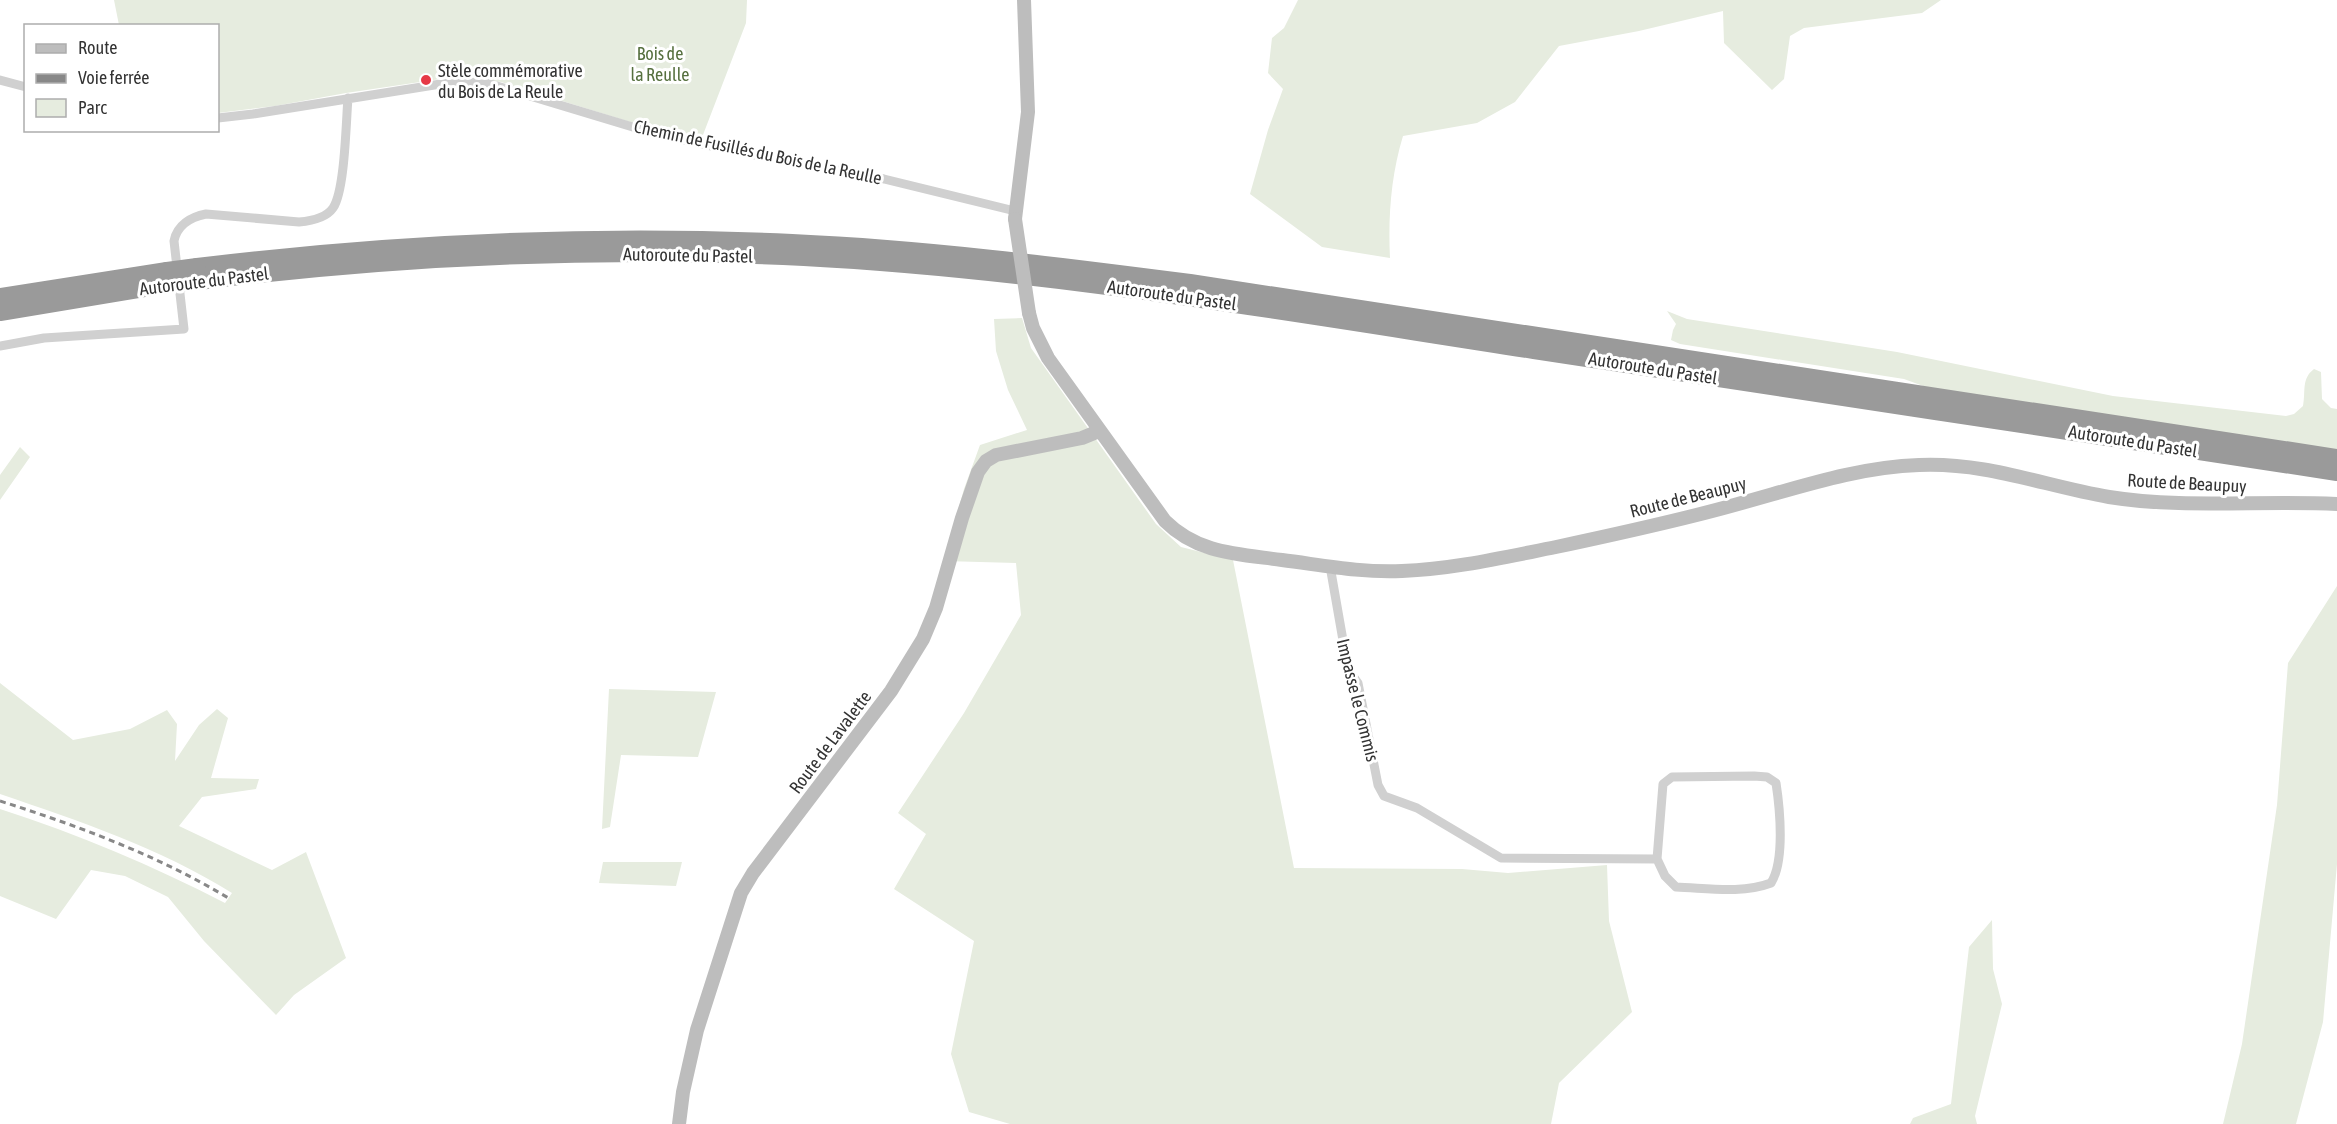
<svg xmlns="http://www.w3.org/2000/svg" width="2337" height="1124" viewBox="0 0 2337 1124" font-family="'Asap Condensed',sans-serif">
	<style>
		.green { fill: #e6ecdf }
		.lines { fill: none; stroke-linecap: round; stroke-linejoin: round }
		.street { stroke: #d0d0d0; stroke-width: 9 }
		.secondary { stroke: #bdbdbd; stroke-width: 14 }
		.highway { stroke: #9a9a9a; stroke-width: 18 }
		.rail { stroke: #888; stroke-width: 3; stroke-dasharray: 6 4.5; stroke-linecap: butt }
		.secondary-bridge { stroke: #bdbdbd; stroke-width: 14 }
		.highway-bridge { stroke: #9a9a9a; stroke-width: 18 }
		.poi-dot { fill: #e63946; stroke: #fff; stroke-width: 2 }
		.labels { text-anchor: middle; dominant-baseline: central; stroke-width: 6; stroke-linejoin: round; paint-order: stroke }
		.park-label { font-size: 18px; fill: #56703f; stroke: #fff }
		.poi-label { font-size: 18px; fill: #333; stroke: #fff; text-anchor: start }
		.street-label { font-size: 18px; fill: #333; stroke: #fff }
	</style>
	<rect width="100%" height="100%" fill="#fff"/>
	<path class="green" d="M114,0H747L746,23L701,140L682,138L501,82L454,77L346,93L275,106L218,113V26L119,25Z
		M1298,0H1941L1922,13L1804,28L1790,36L1784,79L1772,90L1724,43L1723,11L1639,31L1559,46L1515,102L1477,123L1403,136C1391,175 1388,217 1390,258L1322,247L1250,194L1268,130L1283,89L1268,73L1272,38L1284,28Z
		M1667,311L1687,319L1897,352L2113,396L2286,416L2294,414L2303,406C2306,391 2301,379 2314,369L2321,372L2322,399L2331,408L2337,409V450L1926,387L1904,379L1680,344L1671,340L1673,330L1676,324Z
		M1022,318L1031,348L1156,524L1181,547L1233,560L1294,868L1462,869L1508,873L1607,865L1609,921L1632,1012L1559,1083L1551,1124H1010L969,1112L951,1054L974,941L894,889L926,834L898,813L964,713L1021,615L1016,563L944,561L964,489L980,445L1027,430L1008,390L996,351L994,319Z
		M20,447L30,457L0,500V475Z
		M2337,586V864L2323,1022L2296,1124H2223L2242,1044L2277,805L2288,663Z
		M0,683L73,740L130,729L167,710L177,724L175,761L199,725L217,709L228,718L211,778L259,779L256,789L202,797L179,826L272,870L306,852L346,958L294,995L276,1015L204,941L168,897L125,876L91,870L56,919L0,896V809C78,834 153,866 225,903L232,893C160,848 79,821 0,794Z
		M609,689L716,692L698,757L621,755L610,827L602,829Z
		M603,862H682L676,886L599,883Z
		M1992,920L1993,969L2002,1004L1975,1116L1977,1124H1910L1913,1118L1951,1104L1969,947Z"/>
	<g class="lines">
		<path class="street" d="M0,80L26,87
			M218,118L253,114L453,82L487,83L646,131L729,150L884,179L1015,211
			M0,346L44,338L184,329L174,241C177,225 191,217 206,214L299,222C311,221 326,218 333,208C345,191 346,121 348,98
			M1330,566L1348,669L1358,683L1378,785L1384,796L1417,808L1501,858L1657,859L1665,876L1676,887C1707,888 1742,894 1771,883C1785,861 1780,809 1776,783L1767,777L1754,776L1672,777L1663,784L1657,859"/>
		<path class="secondary" d="M1015,219L1028,112L1024,0
			M1029,313L1033,328L1048,358L1165,521C1198,554 1239,554 1282,560C1322,565 1361,573 1402,571C1454,569 1505,557 1556,547C1617,534 1678,521 1738,504C1797,488 1857,467 1919,465C1987,462 2044,486 2109,497C2184,509 2261,500 2337,504
			M679,1124L683,1092L697,1030L741,893L753,873L891,691L923,639L936,608L962,518L978,472L986,461L996,455L1082,438L1099,431"/>
		<path class="highway" d="M197,267C395,243 593,234 792,243C926,249 1058,266 1190,283L2337,458
			M199,281C399,256 602,247 804,257C1049,270 1292,313 1534,350C1802,391 2069,431 2337,472
			M0,297L167,271
			M0,312L168,284"/>
		<path class="rail" d="M0,801C79,826 159,856 230,899"/>
		<path class="secondary-bridge" d="M1015,219L1029,313"/>
		<path class="highway-bridge" d="M167,271L197,267
			M168,284L199,281"/>
	</g>
	<circle class="poi-dot" cx="426" cy="80" r="6"/>
	<g class="labels">
		<g class="park-label">
			<text x="660" y="53">Bois de<tspan x="660" dy="21">la Reulle</tspan></text>
		</g>
		<g class="poi-label">
			<text x="438" y="70">Stèle commémorative<tspan x="438" dy="21">du Bois de La Reule</tspan></text>
		</g>
		<g class="street-label">
			<text transform="translate(758 152) rotate(12)">Chemin de Fusillés du Bois de la Reulle</text>
			<text transform="translate(688 255) rotate(1)">Autoroute du Pastel</text>
			<text transform="translate(204 281) rotate(-7)">Autoroute du Pastel</text>
			<text transform="translate(1172 295) rotate(8)">Autoroute du Pastel</text>
			<text transform="translate(1653 368) rotate(9)">Autoroute du Pastel</text>
			<text transform="translate(2133 441) rotate(9)">Autoroute du Pastel</text>
			<text transform="translate(2187 483) rotate(3)">Route de Beaupuy</text>
			<text transform="translate(1688 497) rotate(-14)">Route de Beaupuy</text>
			<text transform="translate(1358 700) rotate(76)">Impasse le Commis</text>
			<text transform="translate(830 742) rotate(-53)">Route de Lavalette</text>
		</g>
	</g>
	<rect x="24" y="24" width="195" height="108" fill="#ffffff" stroke="#adadad" stroke-width="1.5"/>
	<rect x="36" y="44" width="30" height="9" fill="#bdbdbd" stroke="#adadad" stroke-width="1.5"/>
	<text x="78" y="54" font-size="18" fill="#333333">Route</text>
	<rect x="36" y="74" width="30" height="9" fill="#888888" stroke="#adadad" stroke-width="1.5"/>
	<text x="78" y="84" font-size="18" fill="#333333">Voie ferrée</text>
	<rect x="36" y="99" width="30" height="18" fill="#e6ecdf" stroke="#adadad" stroke-width="1.5"/>
	<text x="78" y="114" font-size="18" fill="#333333">Parc</text>
</svg>
